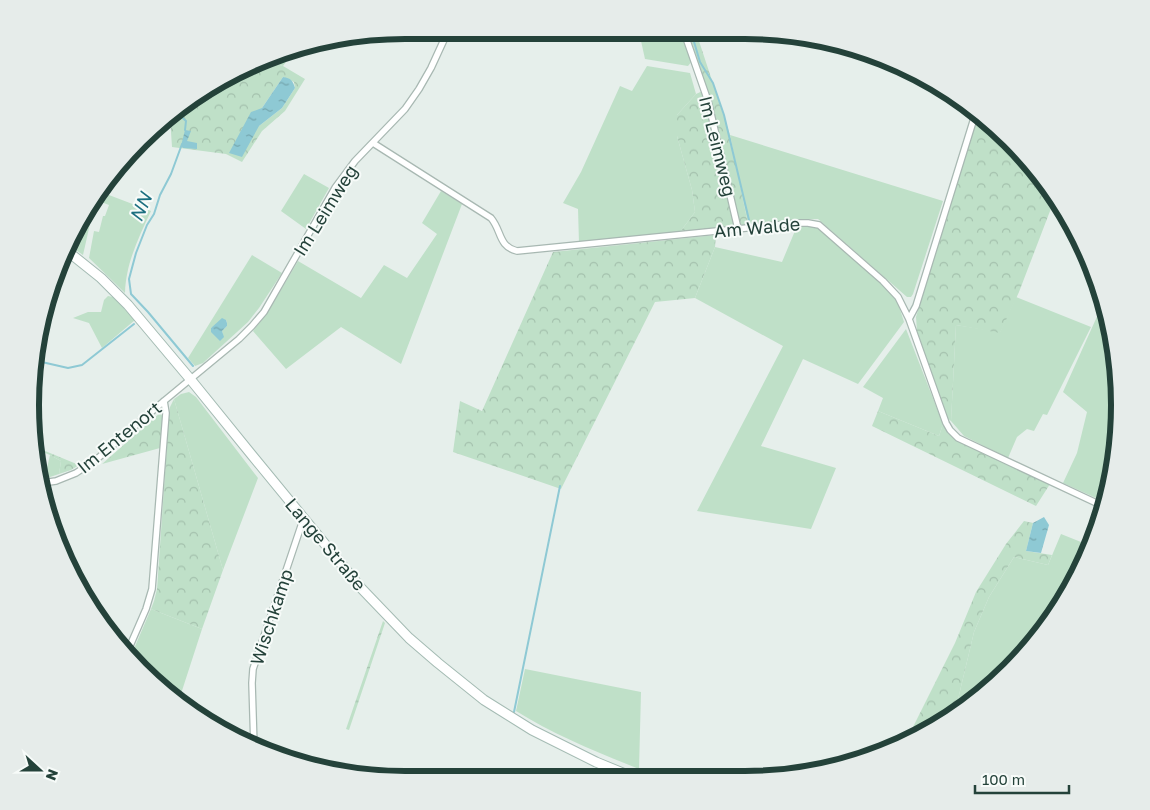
<svg xmlns="http://www.w3.org/2000/svg" width="1150" height="810" viewBox="0 0 1150 810" font-family="'Golos Text',sans-serif">
	<style>
		.green { fill: #bfe0c8; fill-rule: evenodd }
		.forest { fill: url(#forest-crowns); fill-rule: evenodd }
		.water { fill: url(#water-ripples) }
		.lines { fill: none; stroke-linecap: round; stroke-linejoin: round }
		.stream { stroke: #8ec9d4; stroke-width: 2 }
		.street-casing { stroke: #a8b8b2; stroke-width: 8 }
		.secondary-casing { stroke: #a4bbb3; stroke-width: 11 }
		.street { stroke: #fff; stroke-width: 5.5 }
		.secondary { stroke: #fff; stroke-width: 9 }
		.labels { text-anchor: middle; dominant-baseline: central; stroke-width: 4; stroke-linejoin: round; paint-order: stroke }
		.street-label { font-size: 18px; fill: #24423a; stroke: #f7fbf9 }
		.water-label { font-size: 19px; font-style: italic; fill: #1c6f80; stroke: #f7fbf9 }
		.rim { fill: none; stroke: #24423a; stroke-width: 6 }
	</style>
	<defs>
		<pattern id="forest-crowns" width="20" height="18" patternUnits="userSpaceOnUse" patternTransform="scale(1.25)"><rect width="20" height="18" fill="#bfe0c8"/><path d="M2 6a3 3 0 1 1 6 0M12 15a3 3 0 1 1 6 0" fill="none" stroke="#a4c1ad"/></pattern>
		<pattern id="water-ripples" width="26" height="14" patternUnits="userSpaceOnUse" patternTransform="scale(1.25)"><rect width="26" height="14" fill="#8ec9d4"/><path d="M2 4q2-2 4 0t4 0M15 11q2-2 4 0t4 0" fill="none" stroke="#74a5ad"/></pattern>
	</defs>
	<rect width="100%" height="100%" fill="#e6efeb"/>
	<path class="green" d="M613,34L683,35L692,61L688,66L645,59L641,41Z
		M296,48L283,66L268,61Z
		M647,66L690,73L696,94L677,115V136L692,190L695,212L680,232L579,243L578,209L563,203L581,172L620,86L632,91Z
		M730,135L943,201L913,294L911,297H907L818,219L792,220L748,224Z
		M304,174L329,188L306,229L281,211Z
		M441,191L462,204L401,364L341,327L286,369L253,331L268,312L298,261L361,298L384,265L407,278L437,234L422,223Z
		M101,192L151,211C138,239 126,263 125,293L89,258L94,231L99,232L103,216H105L109,205L96,200Z
		M83,222L90,224L83,255L69,245Z
		M813,225L823,231L893,294L898,303L904,322L858,384L803,359L761,446L836,468L811,529L697,511L783,346L695,298L715,247L782,262L797,226Z
		M252,255L282,273L259,308L248,322L203,363L195,366L188,358ZM226,320L227,323V326L222,331L223,335L211,328Z
		M108,296L113,297L135,320L102,348L89,323L73,318L88,312H101L104,300Z
		M1016,297L1091,327L1047,415L1043,414L1034,431L1027,429L1017,437L1008,458L964,436L951,421L956,325L1000,332Z
		M1104,301L1117,356L1119,429L1107,503L1063,483L1077,453L1087,412L1063,392Z
		M906,329L943,424L939,436L878,411L883,398L863,387Z
		M189,392L196,397L258,478L223,570L174,399L181,394Z
		M50,455L61,461L59,474L41,480L37,467L47,468Z
		M1061,534L1091,546L1081,571L1043,633L992,687L955,712L974,632L989,597L1014,557L1048,565Z
		M151,609L202,629L178,703L130,658Z
		M525,669L641,692L639,769C597,752 554,735 516,711Z"/>
	<path class="forest" d="M689,35H697L730,135L748,224L680,232L695,212L692,190L677,136V115L696,94L707,89Z
		M268,61L283,66L305,79L285,111L262,131L242,162L226,154L172,147L170,117L197,93ZM283,77L294,82L295,88L282,108L259,126L262,108Z
		M977,117L1027,158L1055,198L1019,292L1000,333L956,325L951,421L947,418L917,331L916,317Z
		M716,235L715,247L695,298L655,302L561,489L453,452L460,401L482,411L553,252Z
		M174,399L223,570L202,629L151,609L154,601L157,589L169,416L170,407Z
		M878,411L939,436L943,424L948,433L957,441L1050,484L1036,506L872,426Z
		M160,413L163,417L160,448L102,464Z
		M33,446L79,465L71,470L59,474L61,461L50,455L33,448Z
		M1024,521L1033,523L1026,551L1052,555L1048,565L1014,557L989,597L974,632L955,712L911,741L905,743L955,643L976,592L1006,544Z
		M383,621L385,623L349,730L346,729Z"/>
	<path class="water" d="M283,77C291,78 293,81 295,88L282,108L259,126L242,157L229,153L251,112L262,108Z
		M185,130L191,131L187,141L197,143V149L183,148L181,146Z
		M222,318L226,320L227,323V326L222,331L224,337L220,341L211,332V328Z
		M1044,517L1049,525L1041,553L1026,551L1033,523Z"/>
	<g class="lines">
		<path class="stream" d="M692,35L700,62L713,83L724,115L749,220
			M176,112L186,121L185,130
			M182,144L171,174L160,195L154,214L147,225L136,253L129,279L131,294L148,312L193,366
			M33,360L68,368L82,365L134,324
			M514,712L560,486"/>
		<defs>
			<path id="street" d="M685,35L708,101L738,229
				M373,143L491,218C502,231 498,246 517,251L797,223H808L819,225L883,281L898,297L909,319L946,423L950,430L958,438L1105,507
				M909,319L916,306L975,115
				M42,483L56,481L76,473L97,459L164,401L239,339L252,326L264,312L335,188L355,161L405,109L419,89L431,68L448,31
				M126,655L146,609L152,589L166,413L164,401
				M254,747L252,683L253,669L301,526L306,520"/>
			<path id="secondary" d="M66,250L101,278L128,305L191,380L251,454L361,588L409,638L438,663L484,700L532,730L596,762L635,778"/>
		</defs>
		<use href="#street" class="street-casing"/>
		<use href="#secondary" class="secondary-casing"/>
		<use href="#street" class="street"/>
		<use href="#secondary" class="secondary"/>
	</g>
	<g class="labels">
		<g class="street-label">
			<text transform="translate(718 146) rotate(76)">Im Leimweg</text>
			<text transform="translate(325 210) rotate(-58)">Im Leimweg</text>
			<text transform="translate(757 227) rotate(-5)">Am Walde</text>
			<text transform="translate(119 437) rotate(-39)">Im Entenort</text>
			<text transform="translate(326 544) rotate(50)">Lange Straße</text>
			<text transform="translate(271 617) rotate(-72)">Wischkamp</text>
		</g>
		<g class="water-label">
			<text transform="translate(140 207) rotate(-67)">NN</text>
		</g>
	</g>
	<path d="M0 0H1150V810H0ZM405 39H745A366 366 0 0 1 1111 405V405A366 366 0 0 1 745 771H405A366 366 0 0 1 39 405V405A366 366 0 0 1 405 39Z" fill="#e6ecea" fill-rule="evenodd"/>
	<path class="rim" d="M405 39H745A366 366 0 0 1 1111 405V405A366 366 0 0 1 745 771H405A366 366 0 0 1 39 405V405A366 366 0 0 1 405 39Z"/>
	<g transform="translate(40 770) rotate(111)" stroke="#f7fbf9" stroke-width="4" paint-order="stroke">
	<path d="M0-4L9 19L0 12L-9 19Z" fill="#24423a"/>
	<text y="-8" font-size="14" font-weight="bold" text-anchor="middle" fill="#24423a">N</text>
	</g>
	<path d="M975 785v8h94v-8" fill="none" stroke="#24423a" stroke-width="2.5"/>
	<text x="982" y="785" font-size="15" fill="#24423a" stroke="#f7fbf9" stroke-width="4" paint-order="stroke">100 m</text>
</svg>
